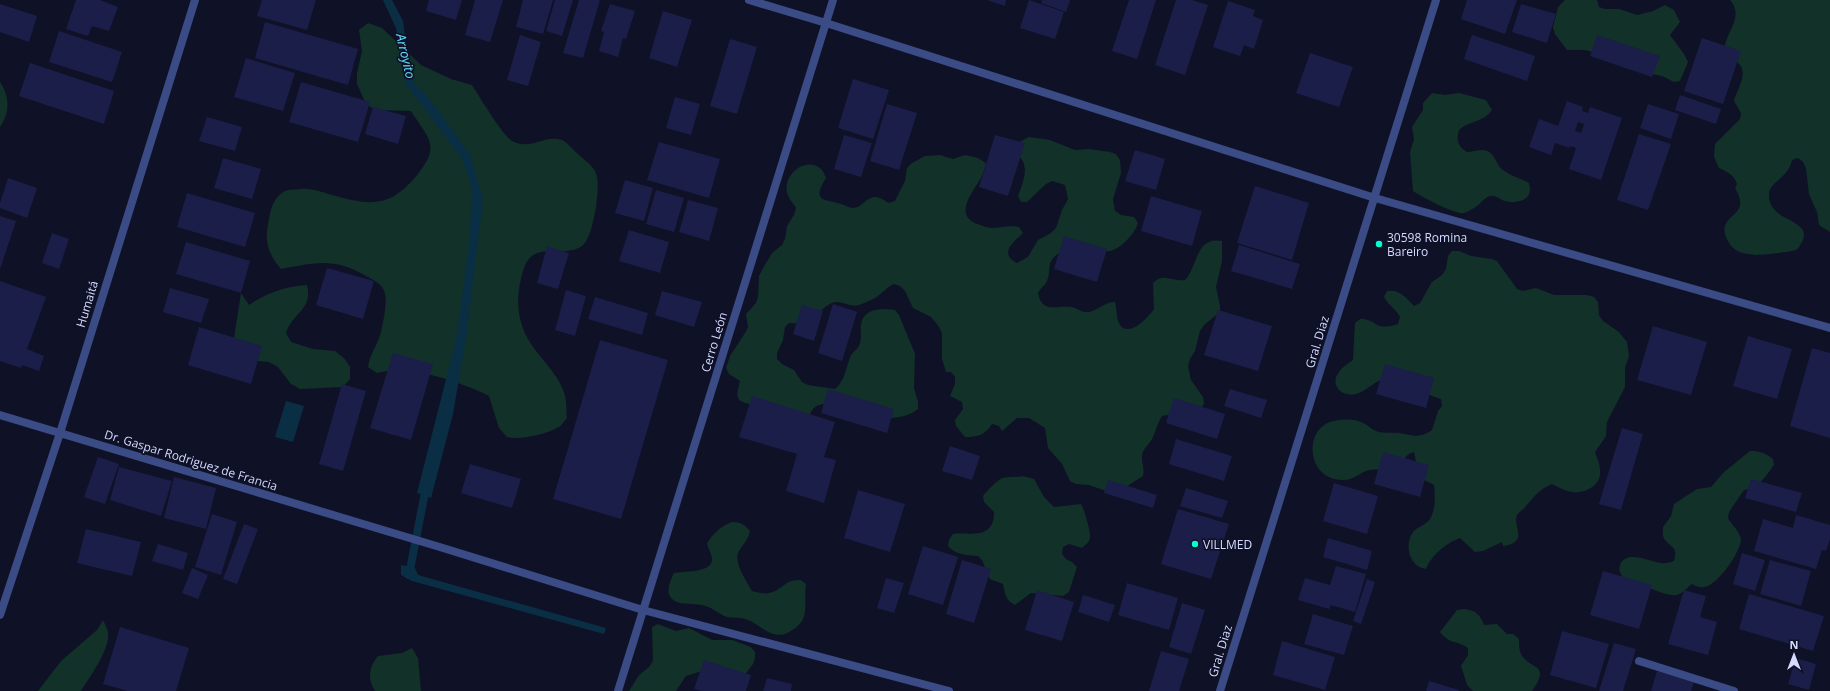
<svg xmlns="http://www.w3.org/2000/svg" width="1830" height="691" viewBox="0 0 1830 691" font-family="'Open Sans',sans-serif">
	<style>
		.green { fill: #123128 }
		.water { fill: #0a2f45 }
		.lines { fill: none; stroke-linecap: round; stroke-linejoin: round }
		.stream { stroke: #0a2f45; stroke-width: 8 }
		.building { fill: #1b1e48; fill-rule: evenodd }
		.service { stroke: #3a4b86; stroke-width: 8 }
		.minor { stroke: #3a4b86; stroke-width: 8 }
		.poi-dot { fill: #01ffd6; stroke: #0f1127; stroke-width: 1.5 }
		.labels { text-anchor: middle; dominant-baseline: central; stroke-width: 3.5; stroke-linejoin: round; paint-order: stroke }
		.poi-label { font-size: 12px; fill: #d5dbff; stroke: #0f1127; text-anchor: start }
		.street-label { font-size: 12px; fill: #d5dbff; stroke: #0f1127 }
		.water-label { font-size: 13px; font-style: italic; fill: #63e0ff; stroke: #0f1127 }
	</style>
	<rect width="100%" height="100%" fill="#0f1127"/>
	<path class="green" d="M1565,0H1597L1599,7L1605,9H1619L1637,15L1653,11L1665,5L1674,10L1680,22L1670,35L1684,54L1688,62L1680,81L1674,82L1662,76L1652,74L1598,53L1584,50H1567L1555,34L1553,27L1558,7Z
		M1730,0H1830V232L1819,225L1817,212L1809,194L1806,168L1803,162L1798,158L1792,160C1788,180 1768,181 1769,196C1770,217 1794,218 1802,229C1805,232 1804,236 1803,240C1801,244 1799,248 1796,250C1790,252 1764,255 1757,255C1745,254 1734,253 1728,241C1716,220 1738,217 1740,205C1741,199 1738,193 1735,188L1737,184C1734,175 1728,172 1719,168L1714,157L1715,144L1740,119L1741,113L1734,101C1736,91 1748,75 1740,65C1736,60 1729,55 1724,50C1725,33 1745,17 1730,0Z
		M368,23L382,28L421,65L451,79L472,85C479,96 503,136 512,141C531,151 545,134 562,140C567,142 573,150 578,154C583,159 591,164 595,171C600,181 597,196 596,207C594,217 591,236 584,244C568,261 534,238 524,268C514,298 516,326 536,351C547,365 561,379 565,396C567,403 566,411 567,418C564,421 562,425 559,427C544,435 522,440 507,437L499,428L489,396C458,381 411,365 377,373L368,367C370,352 380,342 382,327C384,319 387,301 385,294C383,284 375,281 366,276C333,257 317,263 281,269C270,257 264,242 268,225C270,212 272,198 285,191C289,189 295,190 300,189C311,188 321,192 332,195C372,206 390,208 418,174C441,145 428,138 411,111L375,110L366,104L357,84V73L362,51L359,30Z
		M0,82C10,96 10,113 0,127Z
		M1432,93L1445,95L1459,93L1486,100L1492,110C1484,122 1469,121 1459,130C1456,140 1458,147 1467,152C1472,152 1477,150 1482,150C1495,150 1495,164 1503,170C1511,176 1520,178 1529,183C1534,199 1519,205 1505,201C1500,200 1496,195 1491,196C1485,196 1480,205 1474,208C1470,210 1466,214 1460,213C1449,211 1422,197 1413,191L1410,152L1414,139L1412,127L1423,110V103Z
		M1029,137L1050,140L1075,150L1089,149L1110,152L1116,154L1120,160L1121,173L1113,199L1115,211L1121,215L1134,217L1138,223C1134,235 1122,247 1111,251L1059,253C1044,263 1053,271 1046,283C1043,287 1040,289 1038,293C1042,314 1056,305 1071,307C1078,308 1081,313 1089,312C1099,310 1104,302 1115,302C1117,308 1116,315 1118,321C1126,341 1147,319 1154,309L1153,283C1164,272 1172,282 1185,280C1198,267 1195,236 1222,241V261L1216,287L1220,306V312L1204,325L1200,331L1195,351L1190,359L1188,366L1191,380L1203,397L1204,403L1201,409L1162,416C1157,424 1156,431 1152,439C1149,445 1143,448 1142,455C1141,462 1145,468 1143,476L1115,494L1089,485L1076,484L1070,481L1062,464L1048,448L1045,428L1029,418H1017L1002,431L999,426L992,424C985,435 978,437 965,437L956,426L955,420L963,409L962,402L950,396L955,384V377L951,372H946L942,359V333L939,327L931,317L913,308L905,291L900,286L894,284C887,287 885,291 879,295C874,300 866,302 859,305C851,307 846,303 838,302C826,301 817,317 809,324L789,323L785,327L783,340L777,353V359L782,364L794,370L802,382L808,385L835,389C845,381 846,367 851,355C854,351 859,348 860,343C862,337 860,330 861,324C864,308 882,308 895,310L899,315L915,354L914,388L918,402V409C892,429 852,410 824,404C816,405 812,408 810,415L745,403L739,400L737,394L740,381L729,374L726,368L730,356L745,333L748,327L746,314L756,303L758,297L759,276L762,270L772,253L782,245L785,239L787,226L794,215L796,208C793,203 788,198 787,192C782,169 818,151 826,178C812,201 822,199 841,204C845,205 849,208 853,208C862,208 866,197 875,197C880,197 885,201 889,203L895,201L905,181L907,168L912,163L925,156L940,155L953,159L965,155L978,158L986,163C985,168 983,173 981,178C973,192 953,214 977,224C981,225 987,228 992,228C1002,228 1008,225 1019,227L1023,233C1014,242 998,253 1017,263L1028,257L1038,240L1051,233L1056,228L1062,210L1068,199L1065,185L1052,181L1046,184L1027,202H1021L1018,196C1023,183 1031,164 1017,155V143Z
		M1452,251H1459L1471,256L1492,259L1497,261L1517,289L1523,291L1536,288L1554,295H1587L1594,297L1598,302L1599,315L1603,321L1619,332L1627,342L1629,356L1625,368V387L1607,422L1606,436L1595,452C1597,458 1600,464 1600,470C1602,485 1585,494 1572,492C1565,491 1558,487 1552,484C1538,490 1535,496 1526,506C1524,509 1519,512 1517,515C1512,526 1530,542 1503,546L1502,542L1483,551L1475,552L1460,538C1446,543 1431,556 1426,569C1409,567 1404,545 1413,532C1417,527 1426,525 1430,519C1436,509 1435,496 1434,485L1422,479L1418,472L1414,452C1403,455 1406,461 1399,466C1388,473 1377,467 1366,471C1358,474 1353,480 1344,480C1307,481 1303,431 1330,422C1339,419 1355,418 1363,423C1368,425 1371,429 1376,431C1384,434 1392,432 1400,433C1413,436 1421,438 1432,430L1438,411L1442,406L1441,399L1383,379C1373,383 1366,391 1356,394C1342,398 1329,385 1339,372C1342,367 1348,364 1353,360L1355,323L1360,319C1379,319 1373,332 1398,324L1400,317C1396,309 1388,305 1384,297L1387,291C1399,289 1406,297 1414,306L1420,303L1432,282L1442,275L1446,269L1448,256Z
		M307,285C313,310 293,312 286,333L291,342L313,349L335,351L344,358L350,367V379L343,387L300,389L291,384L278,367L269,362L258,361L234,338L241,293L249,305C266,293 287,286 307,285Z
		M1750,451C1760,451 1765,453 1773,459L1774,465C1766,476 1759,488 1744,490L1729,512L1728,518C1732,525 1740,532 1741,539C1741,552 1717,586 1704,587C1700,588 1695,586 1692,584C1687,588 1682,594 1676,595C1666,597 1637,582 1625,579C1621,575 1618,571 1620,565C1626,549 1650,562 1661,563C1666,564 1670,562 1674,561C1678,546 1672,549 1665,540C1662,536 1663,531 1663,527L1671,516L1674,504L1697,489L1711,487L1724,472Z
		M1023,476L1034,479L1044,497L1054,507L1081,504C1084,509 1091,532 1090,538C1089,543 1085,545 1082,548L1069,544L1063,547L1062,554L1066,559L1072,562L1077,567L1069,592L1063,596L1031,593L1015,605C1006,601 1005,594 1003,584L990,579L982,560L978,556C966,555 956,555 948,546L949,540L953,534C971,532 994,540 994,512L984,502L983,496C987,491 998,479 1003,478C1010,476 1016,478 1023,476Z
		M732,522C741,522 745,525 750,531C748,541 742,545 738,553C734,564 747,582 752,591C760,593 768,595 775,591C787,585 785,580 801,580L806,584C803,604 812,621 789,632C772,642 760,623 745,619C739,617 733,618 727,617C718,614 711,606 702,605C693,603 680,606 672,599C665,592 670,581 674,573C684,571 709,573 712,561C713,556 708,549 707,543C713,534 722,525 732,522Z
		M1464,609C1475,610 1480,614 1484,625L1497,624L1507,634H1513L1519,639C1519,644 1519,650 1521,654C1530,670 1552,663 1532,691H1473L1467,685L1461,666L1468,655V648C1457,640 1450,645 1440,632L1457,610Z
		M103,620C105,624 107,628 108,632C111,648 89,678 81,691H38L61,661L97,630Z
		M658,624L676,631L689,628L712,640H732L751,647L755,652V658L753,664L741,680L699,672L686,676L676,691H629L639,675L649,667L653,661L652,627Z
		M412,648L418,658L421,691H375C367,678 369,667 378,656L402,653Z"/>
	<path class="water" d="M383,0H392L403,21L409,67L414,83L425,93L470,154L483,200L466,338L453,414L431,498L417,493L456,340L469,246L472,189L462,159L405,83L396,28Z
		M286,401L304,406L293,442L275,437Z
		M401,565L415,568L418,575L606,628L604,634L412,581L401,575Z"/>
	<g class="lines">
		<path class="stream" d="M411,575H409L426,487"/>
	</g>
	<path class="building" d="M76,0H100L118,7L109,31L92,26L88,36L66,29Z
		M262,0H316L307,30L257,16Z
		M429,0H462L456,20L426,11Z
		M475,0H503L490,42L465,35Z
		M523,0H553L543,34L516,27Z
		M555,0H573L562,36L546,31Z
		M579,0H600L583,58L563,53Z
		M987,0H1006L1005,6Z
		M1029,0L1064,12L1055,39L1020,28Z
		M1042,0H1070L1066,12L1041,3Z
		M1129,0H1156L1137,59L1112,51Z
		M1176,0H1192L1208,5L1185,75L1155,65Z
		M1467,0H1517L1505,34L1461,19Z
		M1228,1L1255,10L1253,16L1263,20L1254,49L1244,45L1240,56L1213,47Z
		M0,4L37,16L29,42L0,32Z
		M610,4L635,11L626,39L623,38L618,57L599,51L604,32L601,31Z
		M1521,4L1556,14L1547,43L1512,32Z
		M663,11L692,20L677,67L649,58Z
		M265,22L358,49L348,85L255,58Z
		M59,31L122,52L112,82L49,62Z
		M520,35L541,42L528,86L507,80Z
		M1472,35L1535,56L1527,81L1464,59Z
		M1597,35L1660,56L1652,77L1590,56Z
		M1702,38L1741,51L1723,104L1684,91Z
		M730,39L757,47L737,114L710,106Z
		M1310,53L1353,67L1339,107L1296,93Z
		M246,58L295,73L283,111L234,97Z
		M30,63L114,91L104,124L19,96Z
		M853,79L889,90L873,139L838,128Z
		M301,82L370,102L358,142L289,122Z
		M1680,95L1721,109L1716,124L1675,110Z
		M675,97L700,104L691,135L666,128Z
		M1567,101L1583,107L1582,111L1588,113L1590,107L1622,118L1601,180L1569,169L1576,148L1570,146V148L1555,143L1551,155L1529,147L1539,119L1558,126ZM1578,122L1584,124L1581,133L1575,131Z
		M887,104L917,113L899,170L870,161Z
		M1648,104L1679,114L1671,139L1640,128Z
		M373,107L406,116L398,144L365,134Z
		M207,117L242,127L235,151L199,141Z
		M1639,134L1671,144L1648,210L1617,200Z
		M844,135L872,143L861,177L834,169Z
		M995,135L1025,143L1008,196L979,187Z
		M659,142L720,159L709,198L647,180Z
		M1135,150L1165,159L1156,190L1125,181Z
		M223,158L261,169L252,199L214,188Z
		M8,178L37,188L27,218L0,208V203Z
		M625,180L653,188L644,221L615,213Z
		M1255,186L1309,203L1292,260L1237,243Z
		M656,190L684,198L674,232L646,224Z
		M187,193L255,213L245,247L177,227Z
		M1151,196L1202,211L1192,246L1141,231Z
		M688,200L718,208L709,241L679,232Z
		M0,216L16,221L0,269Z
		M629,230L669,242L660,273L619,261Z
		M52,233L69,239L59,269L42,263Z
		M1064,236L1107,249L1097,282L1054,269Z
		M186,242L250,261L241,293L176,274Z
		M1239,245L1300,264L1292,289L1231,271Z
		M547,246L569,253L558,289L537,283Z
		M327,268L374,281L363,319L316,305Z
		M0,281L46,297L27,349L44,356L39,371L22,365L21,368L0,361Z
		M170,288L209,299L201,323L163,312Z
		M566,290L586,296L575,336L555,330Z
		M662,291L702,302L694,327L655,315Z
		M595,297L648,313L642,335L588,319Z
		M833,304L857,312L842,361L818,353Z
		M802,305L823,311L814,341L793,334Z
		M1218,310L1272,326L1258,371L1204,355Z
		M1653,326L1707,342L1691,395L1637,380Z
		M199,327L262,346L251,384L188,365Z
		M1748,336L1792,349L1777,399L1733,386Z
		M600,340L668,360L621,519L553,499Z
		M1812,348L1830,353V438L1790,426Z
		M393,353L433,364L411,440L370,428Z
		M1385,364L1434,378L1426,408L1376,394Z
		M342,384L366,391L343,471L319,464Z
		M828,389L894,409L887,433L821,413Z
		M1230,389L1267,400L1261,418L1224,406Z
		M752,396L835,422L824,457L836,460L824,503L786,491L797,454L739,437Z
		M1174,398L1225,414L1217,439L1166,423Z
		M1622,428L1643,434L1621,510L1599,504Z
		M1176,439L1232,456L1224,481L1169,464Z
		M950,446L980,456L972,480L942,471Z
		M1383,452L1429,465L1420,497L1374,484Z
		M98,457L119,464L105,504L84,497Z
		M470,464L521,479L512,508L461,493Z
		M119,467L172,481L161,516L110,500Z
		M174,477L216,488L206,529L164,518Z
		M1751,479L1802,493L1796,512L1745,498Z
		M1108,480L1157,495L1153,508L1104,493Z
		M1334,483L1378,496L1367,534L1323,521Z
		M1186,488L1228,501L1222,518L1180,506Z
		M858,490L905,504L890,552L844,538Z
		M1178,509L1229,524L1211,579L1161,564Z
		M212,514L237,522L221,575L195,567Z
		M1796,515L1830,525V539L1826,551L1822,550L1816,569L1754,551L1763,519L1793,528Z
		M244,524L258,529L237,584L223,579Z
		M86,529L141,542L132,576L77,563Z
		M1328,538L1372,551L1367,570L1323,557Z
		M158,544L188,553L183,570L152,561Z
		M923,546L958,557L943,605L908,594Z
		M1742,553L1765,560L1755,591L1733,584Z
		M962,560L991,569L974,623L946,614Z
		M1770,560L1811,571L1801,606L1760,594Z
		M1336,566L1366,574L1355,612L1331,605L1329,609L1298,600L1305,578L1330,585Z
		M192,568L208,575L198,599L182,593Z
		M1603,571L1652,585L1639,629L1590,615Z
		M886,578L904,583L894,613L877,608Z
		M1367,579L1375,582L1361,624L1353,621Z
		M1127,583L1178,598L1169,630L1118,615Z
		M1037,590L1074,602L1062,641L1025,630Z
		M1684,590L1706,596L1700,617L1717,622L1708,655L1668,644Z
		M1749,594L1824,616L1813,651L1739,629Z
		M1083,595L1115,605L1109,622L1078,612Z
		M1182,603L1205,610L1191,654L1169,647Z
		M1313,614L1353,626L1344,655L1304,644Z
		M120,627L189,648L176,691H128L103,684Z
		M1562,631L1609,644L1596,688L1550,675Z
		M1282,641L1335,657L1325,690L1273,675Z
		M1614,643L1636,649L1623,691H1599Z
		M1161,651L1189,659L1179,691H1149Z
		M1796,658L1816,664L1809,690L1788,684Z
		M704,660L751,675L746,691H702L694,689Z
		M1657,671L1694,682L1691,691H1651Z
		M767,678L792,684L791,691H763Z
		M1429,681L1459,690L1458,691H1426Z"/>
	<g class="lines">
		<path class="service" d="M1639,661L1734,691"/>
		<path class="minor" d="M749,0L826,23L1375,198L1830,328
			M0,415L443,548L643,610L949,691
			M0,615L60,433L195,0
			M618,691L833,0
			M1220,691L1436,0"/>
	</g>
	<g class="poi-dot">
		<circle cx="1379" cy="244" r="4"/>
		<circle cx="1195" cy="544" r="4"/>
	</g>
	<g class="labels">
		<g class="poi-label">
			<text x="1387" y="237">30598 Romina<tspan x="1387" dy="14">Bareiro</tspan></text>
			<text x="1203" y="544">VILLMED</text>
		</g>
		<g class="street-label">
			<text transform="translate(87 304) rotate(-73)">Humaitá</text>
			<text transform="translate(714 342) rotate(-73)">Cerro León</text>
			<text transform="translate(1317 342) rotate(-73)">Gral. Diaz</text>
			<text transform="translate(191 460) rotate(17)">Dr. Gaspar Rodriguez de Francia</text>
			<text transform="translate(1220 651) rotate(-73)">Gral. Diaz</text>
		</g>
		<g class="water-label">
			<text transform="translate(406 56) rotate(77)">Arroyito</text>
		</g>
	</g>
	<g transform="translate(1794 655)" stroke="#0f1127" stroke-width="3" paint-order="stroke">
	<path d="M0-3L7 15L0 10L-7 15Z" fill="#d5dbff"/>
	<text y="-6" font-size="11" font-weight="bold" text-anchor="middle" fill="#d5dbff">N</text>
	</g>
</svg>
